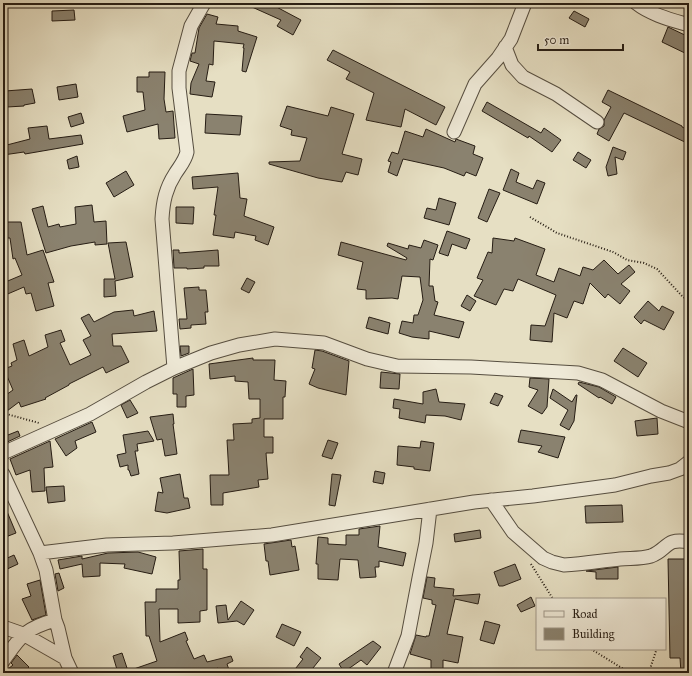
<svg xmlns="http://www.w3.org/2000/svg" width="692" height="676" viewBox="0 0 692 676" font-family="'IM FELL Great Primer',serif">
	<style>
		.building { fill: #8a826f; stroke: #261d14 }
		.lines { fill: none; stroke-linecap: round; stroke-linejoin: round }
		.minor-casing { stroke: #564e40; stroke-width: 15 }
		.path { stroke: #261d14; stroke-width: 2; stroke-dasharray: 1 2; stroke-linecap: butt }
		.minor { stroke: #efead8; stroke-width: 13 }
	</style>
	<rect width="100%" height="100%" fill="#e6dfc3"/>
	<filter id="stains"><feTurbulence type="fractalNoise" baseFrequency=".005" numOctaves="4"/><feColorMatrix values="0 0 0 0 .2 0 0 0 0 .09 0 0 0 0 .02 0 0 0 .5 -.17"/></filter>
	<radialGradient id="worn" r=".72"><stop offset=".6" stop-color="#630" stop-opacity="0"/><stop offset="1" stop-color="#630" stop-opacity=".3"/></radialGradient>
	<path class="building" d="M243,3H269L301,20L293,35L277,26L281,20Z
		M74,10L75,20L52,21V11Z
		M574,11L589,19L585,27L569,18Z
		M207,14L218,17L216,24L238,26V31L257,37L246,72L242,71L244,48H243L244,44L214,41L213,65L209,64L206,81L215,82L212,97L190,94L191,83L199,64L190,61L192,53H195L199,28Z
		M668,27L689,37V55L662,42Z
		M333,50L445,107L436,125L405,109L401,127L366,120L374,93L346,79L350,72L327,60Z
		M149,72H165L164,99L166,112L173,111L175,138L159,139L158,124L127,132L123,116L145,110L143,92H137V77H149Z
		M76,84L78,97L59,100L57,87Z
		M32,89L35,103L24,105V106L7,107L5,91Z
		M608,90L682,126V127L689,130V144L624,113L609,141L597,134L599,129L604,126V120L611,107L602,102Z
		M487,102L541,133L544,128L561,140L552,152L529,136L528,138L482,111Z
		M287,106L328,116L331,107L354,114L342,154L362,159L358,175L346,172L342,182L318,178L269,164V162L300,161L307,138L291,135L292,130L280,126Z
		M81,113L84,123L71,127L68,117Z
		M206,114L242,116L240,135L205,133Z
		M47,126L49,139L81,135L83,144L25,154L24,152L3,155V146L30,139L28,128Z
		M426,129L455,142L456,139L475,146L473,154L483,158L476,176L466,172L464,176L444,168L403,159L397,176L388,172L391,162L388,161L392,152L398,154L405,131L423,137Z
		M613,147L626,152L623,160L615,157L617,174L608,176L606,167Z
		M578,152L591,160L586,168L573,160Z
		M77,156L79,167L69,169L67,160Z
		M511,169L519,173L516,182L533,189L537,180L545,183L537,204L503,190Z
		M126,171L134,185L114,197L106,183Z
		M238,173L240,198L247,199L244,216L274,227L268,245L255,240L256,236L235,232L234,238L213,235L216,215H214L218,187L193,189L192,177Z
		M489,189L500,193L487,222L478,218Z
		M439,198L456,203L449,225L424,218L427,208L436,210Z
		M92,205L94,222L106,221L107,244L95,245V242L71,246L46,253L32,209L43,206L48,227L59,224L60,227L76,224L75,207Z
		M176,207H194L193,224L176,223Z
		M3,222H21L27,255L43,250L54,282L48,283L54,306L36,311L31,293L26,294L24,287L3,296V283L22,275L15,258L13,259L10,238H3Z
		M447,231L470,239L466,249L452,244L448,256L439,253Z
		M493,238L514,241L515,238L545,249L536,275L554,282L559,268L580,276L583,267L593,270L604,260L618,274L629,265L635,272L621,284L630,291L620,304L608,294L605,298L590,283L583,304L574,301L567,318L554,313L552,342L530,340L531,325L545,326L556,295L518,279L513,291L504,289L496,305L474,296L483,280L477,278L488,252L492,253Z
		M424,240L438,245L433,260L430,259L429,286H433L435,301L438,302L434,315L464,322L459,338L429,331V339L412,337L399,333L402,321L413,323L414,315H418L423,300L420,277L402,276L398,299L392,298L366,299V290L357,289L363,262L338,255L341,242L406,260L407,258L387,246L388,243L408,249L409,245L421,248Z
		M126,242L133,277L115,281L116,296L104,297V279H115L108,243Z
		M173,250H179V253L218,250L219,266H204V268L187,269V268H174Z
		M247,278L255,282L249,293L241,289Z
		M199,287V290H206L208,312H205L206,324L191,325V328L180,329L179,319H187L184,288Z
		M467,295L476,301L470,311L461,306Z
		M648,301L659,311L662,306L674,312L664,330L644,320L641,324L634,317Z
		M133,310L134,316L154,311L157,331L112,334L113,346H121L129,362L106,373L103,367L69,384V385L45,398L46,399L21,407L19,402L7,411L3,405V397L13,390L4,369L12,366L11,363L17,360L13,344L24,340L29,356L48,347L45,335L61,330L65,341L60,343L70,365L91,355L83,340L91,336L81,318L89,314L94,322L114,312Z
		M369,317L390,323L388,334L366,328Z
		M180,346H189V353L181,356Z
		M623,348L647,363L638,377L614,361Z
		M315,350L322,351L349,361L346,395L318,388L309,384L315,369L312,368Z
		M253,358V360H275L274,380L286,381L285,397H283V419H264V437H273V453H266L268,479L258,480L259,487L223,493V505H211L210,475H229L227,440H234L233,424L252,423V419L260,418V399H249L248,382L235,381V376L210,379L209,364Z
		M193,369L194,395L186,396V407H177V394H173V378Z
		M381,372L400,374L399,389L380,388Z
		M530,378L549,379L547,407L542,414L528,406L538,390L529,387Z
		M579,382L599,387L616,397L612,404L600,397L599,398L578,384Z
		M436,389L439,402L465,404L461,420L445,416L426,415L425,423L399,418L400,409L393,408L394,399L423,404V392Z
		M553,389L572,402L576,395H577L574,421L569,430L560,425L568,410L550,398Z
		M495,393L503,396L498,406L490,403Z
		M130,400L138,413L127,418L121,405Z
		M173,414L174,424H173L177,454L165,456L162,439L157,440L150,417Z
		M657,418L658,434L637,436L635,421Z
		M92,422L96,432L75,441L77,448L66,456L55,439Z
		M521,430L565,437L558,458L538,452L542,446L518,442Z
		M18,431L20,436L3,444V437Z
		M148,431L154,441L137,444L138,451H135L139,474L131,476L129,470H128V465L120,467L117,455L126,453L123,435Z
		M328,440L338,443L332,459L322,456Z
		M50,441L53,467L44,468L45,491L32,492L30,470L16,475L10,459Z
		M421,441L434,443L430,471L414,469V467L397,465L398,446L420,448Z
		M375,471L385,473L383,484L373,482Z
		M180,474L184,498H188L190,508L167,513L155,511L158,492L163,493L160,478Z
		M332,474L341,475L335,506L329,505Z
		M64,486L65,501L48,503L46,487Z
		M3,502L16,533L3,538Z
		M622,505L623,522L586,523L585,506Z
		M380,526L378,547L406,553L403,566L379,561V567H375L376,577L360,578L358,560L340,559L338,580L318,579V564H316L318,537L328,538V544L346,545V535H359V529Z
		M480,530L481,538L455,542L454,534Z
		M291,540L292,547L295,546L299,570L270,575L268,561H266L264,544Z
		M203,549V569H207V610L200,611V622L178,623V609H159L160,642L185,632L188,640L186,641L194,659L204,655L207,662L231,656L233,661L227,664L230,673H220L218,668L206,673H118L113,656L122,653L128,671L157,661L149,636H146L145,602H156V589H178V580H180L179,551Z
		M138,552L156,557L152,574L124,568L125,564L100,563V576L83,577L82,564L60,569L58,560L82,556V559L108,553Z
		M14,555L18,564L3,571V560Z
		M668,559H689V673H681L680,658H670Z
		M515,564L521,579L503,586H499L494,572Z
		M618,567V579H596V572L586,571Z
		M59,573L64,588L58,591L55,574Z
		M427,577L435,578L434,587L454,589L453,596L480,594L478,604L455,599L447,634L463,637L458,663L443,660V673H431V660L410,654L416,635L426,637V636H429L436,605L432,604V600L423,598Z
		M40,580L46,615L32,620L22,599L31,596L27,584Z
		M531,597L535,606L521,612L517,605Z
		M241,601L254,610L244,625L237,621L218,623L216,606L226,605L228,620Z
		M485,621L500,625L494,644L480,640Z
		M282,624L301,632L294,646L276,637Z
		M373,641L381,647L367,665L361,660L344,672L339,664Z
		M307,647L321,658L309,673H292L303,659L300,657Z
		M17,655L29,667L23,673H3L13,665L11,663Z"/>
	<g class="lines">
		<defs>
			<path id="minor" d="M636,3C651,15 672,20 689,25
				M505,47L512,65L523,77L556,94L597,122
				M454,132L475,84L498,58L511,39L525,3
				M174,368L162,219C163,201 166,188 175,174C180,166 185,161 187,152L179,88V71L191,26L204,3
				M3,453L90,414L146,382L174,368L211,353L239,345L275,339L324,343L367,359L397,366L471,367L578,373L602,380L661,411L689,422
				M3,474L40,553L107,545L173,543L272,535L474,502L533,496L615,485L651,476L669,473L680,469L689,462
				M491,500L513,532L543,558L552,562L564,565C583,564 601,561 620,559C630,558 641,559 651,556C668,550 665,537 689,542
				M55,620L58,628L65,658
				M3,627L23,634L65,658L72,673
				M3,661C21,636 24,629 55,620L46,570L40,553
				M394,673L408,636L419,578L426,543L430,509"/>
		</defs>
		<use href="#minor" class="minor-casing"/>
		<path class="path" d="M530,217L557,233L613,252L627,260L644,263L657,269L682,296L689,301
			M3,413L39,423
			M531,564L553,599
			M591,649L625,670L640,673
			M646,673L649,672L656,651"/>
		<use href="#minor" class="minor"/>
	</g>
	<rect width="692" height="676" fill="none" stroke="#e6dfc3" stroke-width="16"/>
	<rect x="4" y="4" width="684" height="668" fill="none" stroke="#261d14" stroke-width="2"/>
	<rect x="8" y="8" width="676" height="660" fill="none" stroke="#261d14"/>
	<rect x="536" y="598" width="130" height="52" fill="#efead8" stroke="#9f988a"/>
	<rect x="544" y="611" width="20" height="6" fill="#efead8" stroke="#9f988a"/>
	<text x="572" y="618" font-size="12" fill="#261d14">Road</text>
	<rect x="544" y="628" width="20" height="12" fill="#8a826f" stroke="#9f988a"/>
	<text x="572" y="638" font-size="12" fill="#261d14">Building</text>
	<path d="M538 44v6h85v-6" fill="none" stroke="#261d14" stroke-width="2"/>
	<text x="544" y="44" font-size="12" fill="#261d14" stroke="#efead8" stroke-width="3" paint-order="stroke">50 m</text>
	<rect width="100%" height="100%" filter="url(#stains)"/>
	<rect width="100%" height="100%" fill="url(#worn)"/>
</svg>
